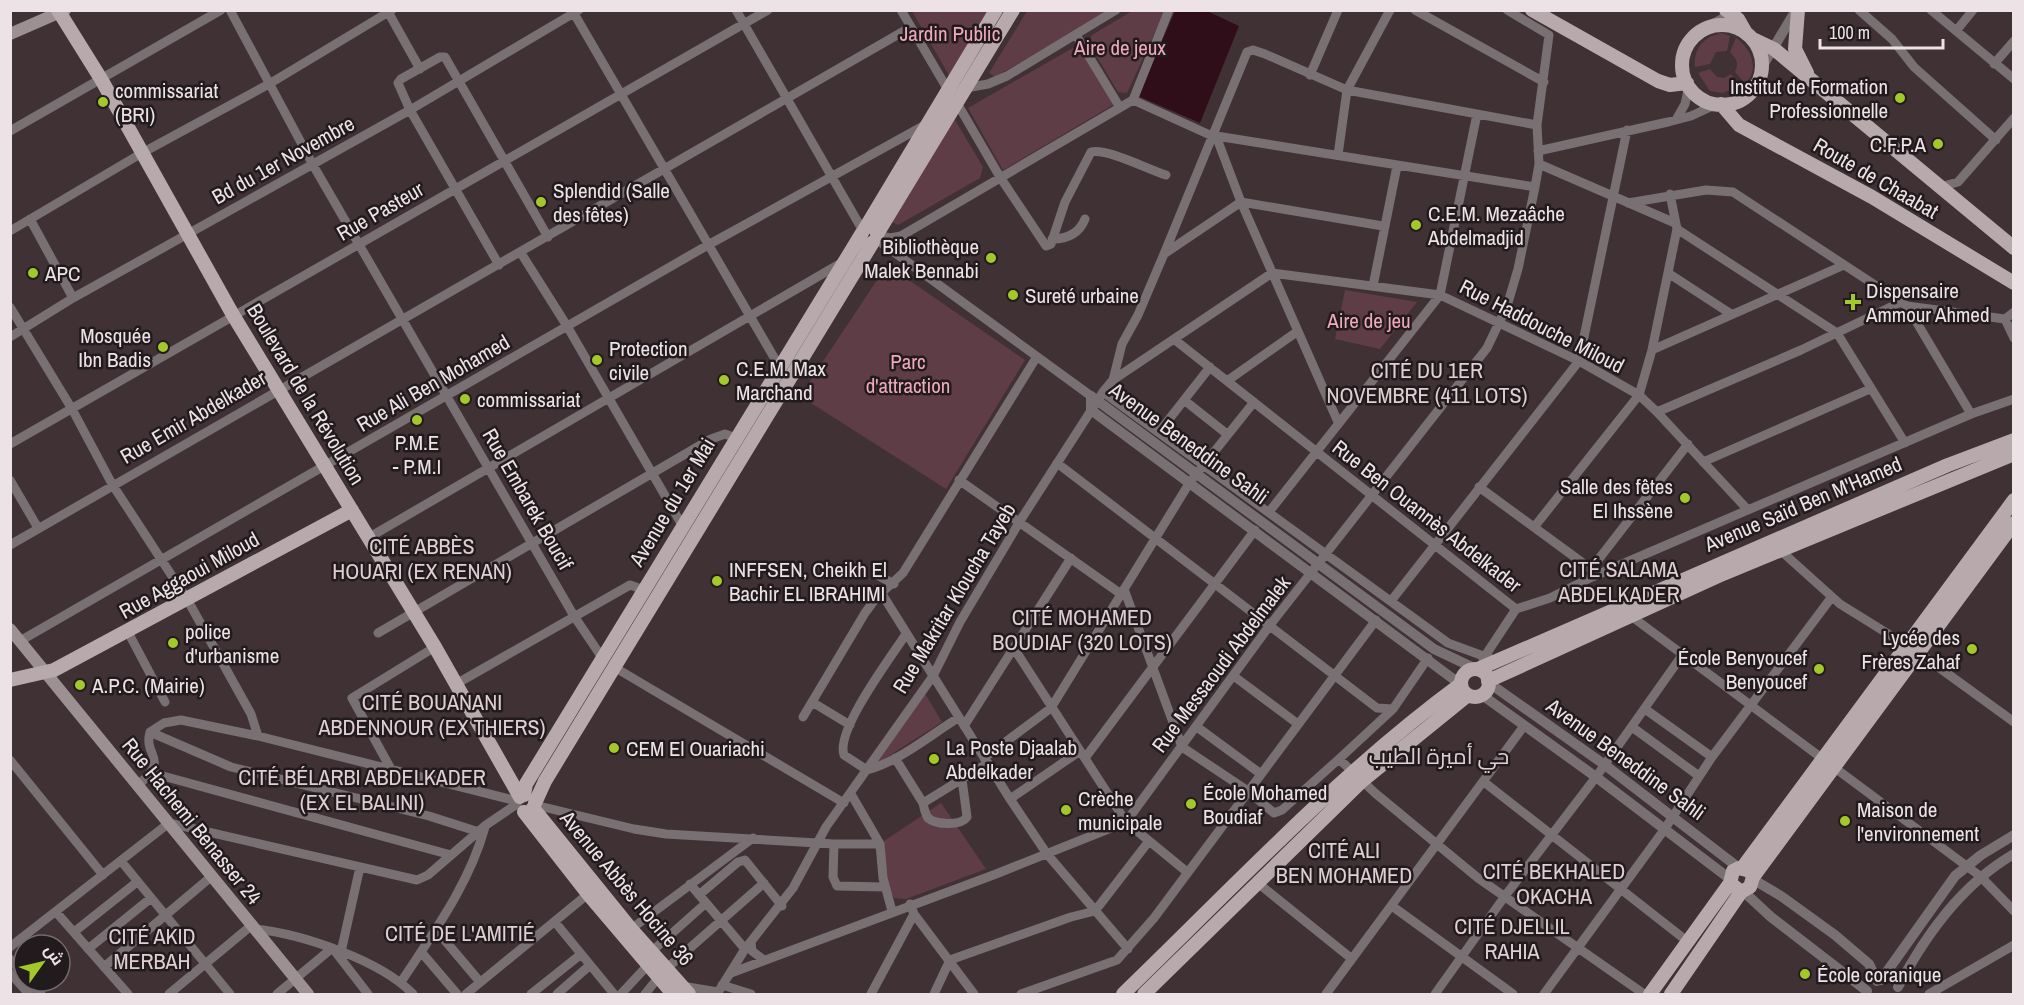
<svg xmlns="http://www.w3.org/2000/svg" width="2024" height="1005" viewBox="0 0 2024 1005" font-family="'Archivo Narrow',Cairo,sans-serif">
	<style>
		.green { fill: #5f3d47 }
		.water { fill: #2f0e19 }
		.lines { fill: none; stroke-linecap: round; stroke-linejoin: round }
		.minor { stroke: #787072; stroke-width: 9 }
		.tertiary { stroke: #787072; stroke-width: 10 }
		.secondary { stroke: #9c9093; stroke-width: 12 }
		.primary { stroke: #b8a9ad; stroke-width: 14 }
		.poi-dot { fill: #a2c929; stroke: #221b1d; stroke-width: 2 }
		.labels { text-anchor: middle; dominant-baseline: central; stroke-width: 5; stroke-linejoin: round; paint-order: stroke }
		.park-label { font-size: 21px; fill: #efa9bd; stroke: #221b1d }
		.poi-label { font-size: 21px; fill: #ede3e6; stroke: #221b1d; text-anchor: start }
		.street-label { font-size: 21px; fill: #ede3e6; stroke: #221b1d }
		.neighbourhood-label { font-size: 22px; fill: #e1ced3; stroke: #221b1d }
	</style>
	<rect width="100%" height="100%" fill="#403135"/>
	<path class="green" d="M912,11H989L950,77Z
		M1027,11H1107L995,77L989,73Z
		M1132,11H1165L1127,93L1118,92L1088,42L1092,35Z
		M1722,33L1730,36L1727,51L1716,52L1710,64L1695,67C1693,49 1704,36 1722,33Z
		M1736,38C1750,47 1761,70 1745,83L1735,72C1739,63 1737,59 1730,52Z
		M1078,45L1113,105L1003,170L968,108Z
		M1710,69L1717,77L1724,78L1731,74L1740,87L1722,93L1710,91L1698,73Z
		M955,120L983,167L980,178L898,225L892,222L949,121Z
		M887,265L1025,360L946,489L800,396Z
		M1345,290L1417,302L1380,349L1335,339Z
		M924,692L942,722L876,764Z
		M941,803L986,869L906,899L894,898L887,887L884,841Z"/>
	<path class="water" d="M1175,11H1207L1239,26L1200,123L1138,96Z"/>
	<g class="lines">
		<path class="minor" d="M230,10L313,165L574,616L603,659
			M387,10L420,69
			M572,10L779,366
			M736,10L863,231
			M901,10L948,90
			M1415,10L1544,82
			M1859,10L1892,39L1914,67L1996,140
			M1931,10L2014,79
			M1956,31L1973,10
			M1076,35L1119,106
			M1994,64L2014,41
			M1310,75L1338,10
			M966,88L988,84L1007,76L1116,10
			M1133,100L1210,135L1535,187
			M957,103L1000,177L1046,246L1051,244L1065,202L1091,152C1107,148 1147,169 1166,175
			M1676,120L1685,104L1689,86
			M10,131L221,10
			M1216,136L1241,202L1338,422
			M1538,151L1668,122L1691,116L1717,104
			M1338,155L1347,90L1390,10
			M1539,164L1675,223
			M1940,187L1958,182L2014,118
			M1628,203L1706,190L1733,192L1907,306L1971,414
			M30,219L73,298
			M1677,229L1837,333L1905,443
			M10,231L142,153L269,84L392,10
			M877,235L890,238L901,236L1133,100L1169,10
			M876,239L1091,396
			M1052,239C1067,239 1079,234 1085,219
			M521,253L567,326L682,525
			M1164,254L1241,202L1383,226
			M499,265L410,110L398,83L401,79L440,57H445L548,237
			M1668,273L1731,314
			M1373,286L1397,166
			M1907,306L2005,319L2014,312
			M10,307L72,409L112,484L187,599L251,714L258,736
			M2005,319L2014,338
			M10,337L73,298L410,110L579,10
			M1175,340L1516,609L1550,598L1592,577L1971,414L2014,399
			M1652,350L1844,265
			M1113,380L1122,344L1138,315L1164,254L1247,52L1253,50L1265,54L1347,90L1537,125
			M1227,381L1298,331
			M1103,392L1448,643L1497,661
			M1184,400L1227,434
			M1657,412L1801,350L1899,303
			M1159,432L1210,367
			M10,444L768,10
			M1703,462L1870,389
			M1057,463L1377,708L1393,709
			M10,480L38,528
			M959,480L1121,594
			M1479,487L1591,569L1592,575
			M1269,512L1440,295L1477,114
			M1535,526L1639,395L1652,350L1677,229L1670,194
			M368,538L843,262
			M10,545L911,27
			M1780,550L1840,604L1919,653L2014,722
			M1591,569L1688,444
			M877,575L894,584
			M1124,589L1182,747L1248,791L1274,813L1282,810L1339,759L1375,793L1478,878L1644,994
			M882,594L1010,799L1047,854L1128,949
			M1391,601L1579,361L1627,130
			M1631,616L1980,876L2014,911
			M128,632L165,702
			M378,633L711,439L725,434L736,438
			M906,634C891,657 835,731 844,755L867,770C900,761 929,736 958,718
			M20,641L708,245L925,125
			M1015,650L1126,822L1187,872
			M1483,659L1516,609
			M614,667L844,803
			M1235,677L1298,724
			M456,684L630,585L644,590
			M812,702L850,725
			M1645,709L1712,757
			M803,717L865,613L876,598L903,573L1036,358
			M964,726L1071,558
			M1197,727L1261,774
			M1632,727L1699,776
			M150,732L231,767L429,816L479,832
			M895,758L923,803L988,763
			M984,758L1051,708L1190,482L1254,402
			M1085,758L1255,530
			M1339,759L1393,709L1428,658
			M10,760L103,875
			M392,771L352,698L435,647
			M152,773L451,855
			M1484,782L1687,941
			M138,785C171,757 143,758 150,732L164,723L181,720L258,736L517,801
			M851,794L880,844L883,878L892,911
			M1010,799L1080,751
			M923,803C924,808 925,814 928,818C936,825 961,826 967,817L962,779
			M535,805L634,829L666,834L834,844H880
			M834,844L833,877L837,886L885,887
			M121,861L230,994
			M690,884L745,949
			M1259,884L1352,959
			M699,895L738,862L745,860L782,906
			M910,904L914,914L974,994
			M1392,906L1513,994
			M56,912L128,994
			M555,922L614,994
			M255,929C302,934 380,960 413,994
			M631,929L753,838
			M437,931L480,982
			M74,932L137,882
			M751,942L752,951L764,960
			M10,947L169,823L417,880L428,875L486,825L517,804
			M88,949L151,898
			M334,950L368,994
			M341,952L360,867
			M651,952L706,903
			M422,953L457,994
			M10,959L24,975
			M104,967L212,876
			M666,969L764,883
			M10,973L29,994
			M731,973L996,874L1126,822L1270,625L1487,348L1507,306L1518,269L1535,187L1539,164L1537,125L1549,35L1507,10
			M29,981L41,994
			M401,982C433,933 469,885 485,827
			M722,985L751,994
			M682,986L718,992
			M169,994L252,925
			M277,994L331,949
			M466,994L588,894
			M531,994L580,955
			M557,994L589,966
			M621,994L647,966
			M645,994L658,978
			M717,994L745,949L793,888L826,827L933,676L960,622L1020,521L1103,392L1113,380L1272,273L1440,295L1579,361L1639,395L1657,412L1748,510
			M871,994L914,914
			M934,994L950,960L1071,917L1095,911L1149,841
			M1021,994L1117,960L1154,918L1376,620
			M1326,994L1524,726
			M1435,994L1505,896L1596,777L1683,654
			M1544,994L1664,830L1712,757L1831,598
			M1929,994L2014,945"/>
		<path class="tertiary" d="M1708,27L1736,11
			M1762,67L1796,10
			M1091,396V410L1460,684
			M1091,396L1434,649L1474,668
			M1489,683L1605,765L1739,868
			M1482,695L1596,777L1730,879
			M1754,880L1781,896L1835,935L1869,964L1877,981
			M1744,892L1771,917L1867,991
			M1881,980L1955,876L1981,855L2014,835
			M1898,987C1926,934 1962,884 2014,854"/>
		<path class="secondary" d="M10,34L65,10
			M10,629L308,994"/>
		<path class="primary" d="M58,10L101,79L233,315L435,647L520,797
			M1532,10L1658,81L1670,85L1687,83
			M1726,10L1738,19L1746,33
			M1798,10L1795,49L1807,73
			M1682 65a40 40 0 1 1 80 0a40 40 0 1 1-80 0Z
			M1753,39L1774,49L2014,248
			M1721,104L1739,125L1872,197L2014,283
			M864,230L996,10
			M877,234L1013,10
			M1478,669L1948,465L2014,440
			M1461 683a14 14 0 1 1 28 0a14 14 0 1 1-28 0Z
			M10,680L54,670L352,510
			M1488,681L1723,574L2014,454
			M524,795L526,784L862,233
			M535,803L545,781L873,242
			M533,808L631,929L689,994
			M524,812L588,894L673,994
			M1743,867L2014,500
			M1753,877L1750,871L1739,868L1733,871L1730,883L1741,892L1750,887L1753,877L2014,523
			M1123,994C1233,888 1337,775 1461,684
			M1144,994L1362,781L1468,695
			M1650,994L1730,883
			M1671,994L1741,892"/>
	</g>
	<g class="poi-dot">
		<circle cx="1900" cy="98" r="6"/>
		<circle cx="103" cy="102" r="6"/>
		<circle cx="1938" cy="144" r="6"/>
		<circle cx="541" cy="202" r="6"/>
		<circle cx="1416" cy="225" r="6"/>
		<circle cx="991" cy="258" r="6"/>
		<circle cx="33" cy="273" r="6"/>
		<circle cx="1013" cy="295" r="6"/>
		<path d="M1850 293h6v6h6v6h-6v6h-6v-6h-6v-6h6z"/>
		<circle cx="163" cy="347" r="6"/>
		<circle cx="597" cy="360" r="6"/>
		<circle cx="724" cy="380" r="6"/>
		<circle cx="465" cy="399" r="6"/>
		<circle cx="417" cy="420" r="6"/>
		<circle cx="1685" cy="498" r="6"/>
		<circle cx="717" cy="581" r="6"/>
		<circle cx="173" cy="643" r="6"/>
		<circle cx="1972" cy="649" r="6"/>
		<circle cx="1819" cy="669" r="6"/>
		<circle cx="80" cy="685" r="6"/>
		<circle cx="614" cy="748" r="6"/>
		<circle cx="934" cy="759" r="6"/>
		<circle cx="1191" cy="804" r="6"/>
		<circle cx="1066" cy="810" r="6"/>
		<circle cx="1845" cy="821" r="6"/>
		<circle cx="1805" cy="974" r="6"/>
	</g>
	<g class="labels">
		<g class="park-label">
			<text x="950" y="33">Jardin Public</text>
			<text x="1120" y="47">Aire de jeux</text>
			<text x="1369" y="320">Aire de jeu</text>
			<text x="908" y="361">Parc<tspan x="908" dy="24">d'attraction</tspan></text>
		</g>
		<g class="poi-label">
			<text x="1888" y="86" text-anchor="end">Institut de Formation<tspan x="1888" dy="24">Professionnelle</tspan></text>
			<text x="115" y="90">commissariat<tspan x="115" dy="24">(BRI)</tspan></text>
			<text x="1926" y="144" text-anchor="end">C.F.P.A</text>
			<text x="553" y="190">Splendid (Salle<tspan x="553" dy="24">des fêtes)</tspan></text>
			<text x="1428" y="213">C.E.M. Mezaâche<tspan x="1428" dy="24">Abdelmadjid</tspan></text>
			<text x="979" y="246" text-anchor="end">Bibliothèque<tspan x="979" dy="24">Malek Bennabi</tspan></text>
			<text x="45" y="273">APC</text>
			<text x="1866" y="290">Dispensaire<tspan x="1866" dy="24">Ammour Ahmed</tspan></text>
			<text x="1025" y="295">Sureté urbaine</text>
			<text x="151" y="335" text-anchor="end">Mosquée<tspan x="151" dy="24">Ibn Badis</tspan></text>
			<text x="609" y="348">Protection<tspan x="609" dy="24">civile</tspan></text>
			<text x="736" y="368">C.E.M. Max<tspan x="736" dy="24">Marchand</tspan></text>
			<text x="477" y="399">commissariat</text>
			<text x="417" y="442" text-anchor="middle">P.M.E<tspan x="417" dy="24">- P.M.I</tspan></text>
			<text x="1673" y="486" text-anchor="end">Salle des fêtes<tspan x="1673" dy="24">El Ihssène</tspan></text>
			<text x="729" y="569">INFFSEN, Cheikh El<tspan x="729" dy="24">Bachir EL IBRAHIMI</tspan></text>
			<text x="185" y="631">police<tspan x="185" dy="24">d'urbanisme</tspan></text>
			<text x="1960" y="637" text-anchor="end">Lycée des<tspan x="1960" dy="24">Frères Zahaf</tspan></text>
			<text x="1807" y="657" text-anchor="end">École Benyoucef<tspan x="1807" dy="24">Benyoucef</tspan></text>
			<text x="92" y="685">A.P.C. (Mairie)</text>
			<text x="946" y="747">La Poste Djaalab<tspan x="946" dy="24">Abdelkader</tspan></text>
			<text x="626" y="748">CEM El Ouariachi</text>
			<text x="1203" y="792">École Mohamed<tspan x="1203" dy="24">Boudiaf</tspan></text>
			<text x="1078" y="798">Crèche<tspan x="1078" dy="24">municipale</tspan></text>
			<text x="1857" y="809">Maison de<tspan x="1857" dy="24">l'environnement</tspan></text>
			<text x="1817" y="974">École coranique</text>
		</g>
		<g class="street-label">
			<text transform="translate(283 160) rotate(-29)">Bd du 1er Novembre</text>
			<text transform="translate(1876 178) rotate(30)">Route de Chaabat</text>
			<text transform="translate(380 211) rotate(-30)">Rue Pasteur</text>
			<text transform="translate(1542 326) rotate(27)">Rue Haddouche Miloud</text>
			<text transform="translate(433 383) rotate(-30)">Rue Ali Ben Mohamed</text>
			<text transform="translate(306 394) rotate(59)">Boulevard de la Révolution</text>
			<text transform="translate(193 417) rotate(-30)">Rue Emir Abdelkader</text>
			<text transform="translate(1189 443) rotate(36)">Avenue Beneddine Sahli</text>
			<text transform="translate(528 499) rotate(60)">Rue Embarek Boucif</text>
			<text transform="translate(672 502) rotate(-59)">Avenue du 1er Mai</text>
			<text transform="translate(1803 504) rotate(-23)">Avenue Saïd Ben M'Hamed</text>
			<text transform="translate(1427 516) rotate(38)">Rue Ben Ouannès Abdelkader</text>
			<text transform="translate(189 575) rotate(-29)">Rue Aggaoui Miloud</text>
			<text transform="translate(954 598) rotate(-59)">Rue Makritar Kloucha Tayeb</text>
			<text transform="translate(1221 664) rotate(-53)">Rue Messaoudi Abdelmalek</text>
			<text transform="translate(1626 759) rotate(36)">Avenue Beneddine Sahli</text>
			<text transform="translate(192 821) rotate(51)">Rue Hachemi Benasser 24</text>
			<text transform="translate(627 888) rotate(50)">Avenue Abbès Hocine 36</text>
		</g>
		<g class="neighbourhood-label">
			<text x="1427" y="370">CITÉ DU 1ER<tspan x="1427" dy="25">NOVEMBRE (411 LOTS)</tspan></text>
			<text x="422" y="546">CITÉ ABBÈS<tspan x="422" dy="25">HOUARI (EX RENAN)</tspan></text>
			<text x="1619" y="569">CITÉ SALAMA<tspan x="1619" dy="25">ABDELKADER</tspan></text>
			<text x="1082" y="617">CITÉ MOHAMED<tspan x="1082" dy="25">BOUDIAF (320 LOTS)</tspan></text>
			<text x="432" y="702">CITÉ BOUANANI<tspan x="432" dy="25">ABDENNOUR (EX THIERS)</tspan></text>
			<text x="1439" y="756">حي أميرة الطيب</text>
			<text x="362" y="777">CITÉ BÉLARBI ABDELKADER<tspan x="362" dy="25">(EX EL BALINI)</tspan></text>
			<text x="1344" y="850">CITÉ ALI<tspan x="1344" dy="25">BEN MOHAMED</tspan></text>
			<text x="1554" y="871">CITÉ BEKHALED<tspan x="1554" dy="25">OKACHA</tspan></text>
			<text x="1512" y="926">CITÉ DJELLIL<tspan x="1512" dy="25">RAHIA</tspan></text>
			<text x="460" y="933">CITÉ DE L'AMITIÉ</text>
			<text x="152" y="936">CITÉ AKID<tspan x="152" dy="25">MERBAH</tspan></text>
		</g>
	</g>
	<rect width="2024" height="1005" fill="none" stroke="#ede3e6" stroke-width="24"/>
	<g transform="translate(42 963) rotate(56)"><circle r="28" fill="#221b1d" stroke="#736b6d" stroke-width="1.5"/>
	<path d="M0-4.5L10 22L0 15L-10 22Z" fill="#a2c929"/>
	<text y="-9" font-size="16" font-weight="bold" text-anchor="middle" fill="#ede3e6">ش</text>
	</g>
	<path d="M1820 39v9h123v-9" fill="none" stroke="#ede3e6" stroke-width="3"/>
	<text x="1829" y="39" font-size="18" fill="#ede3e6" stroke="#221b1d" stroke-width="4.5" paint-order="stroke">100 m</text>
</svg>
